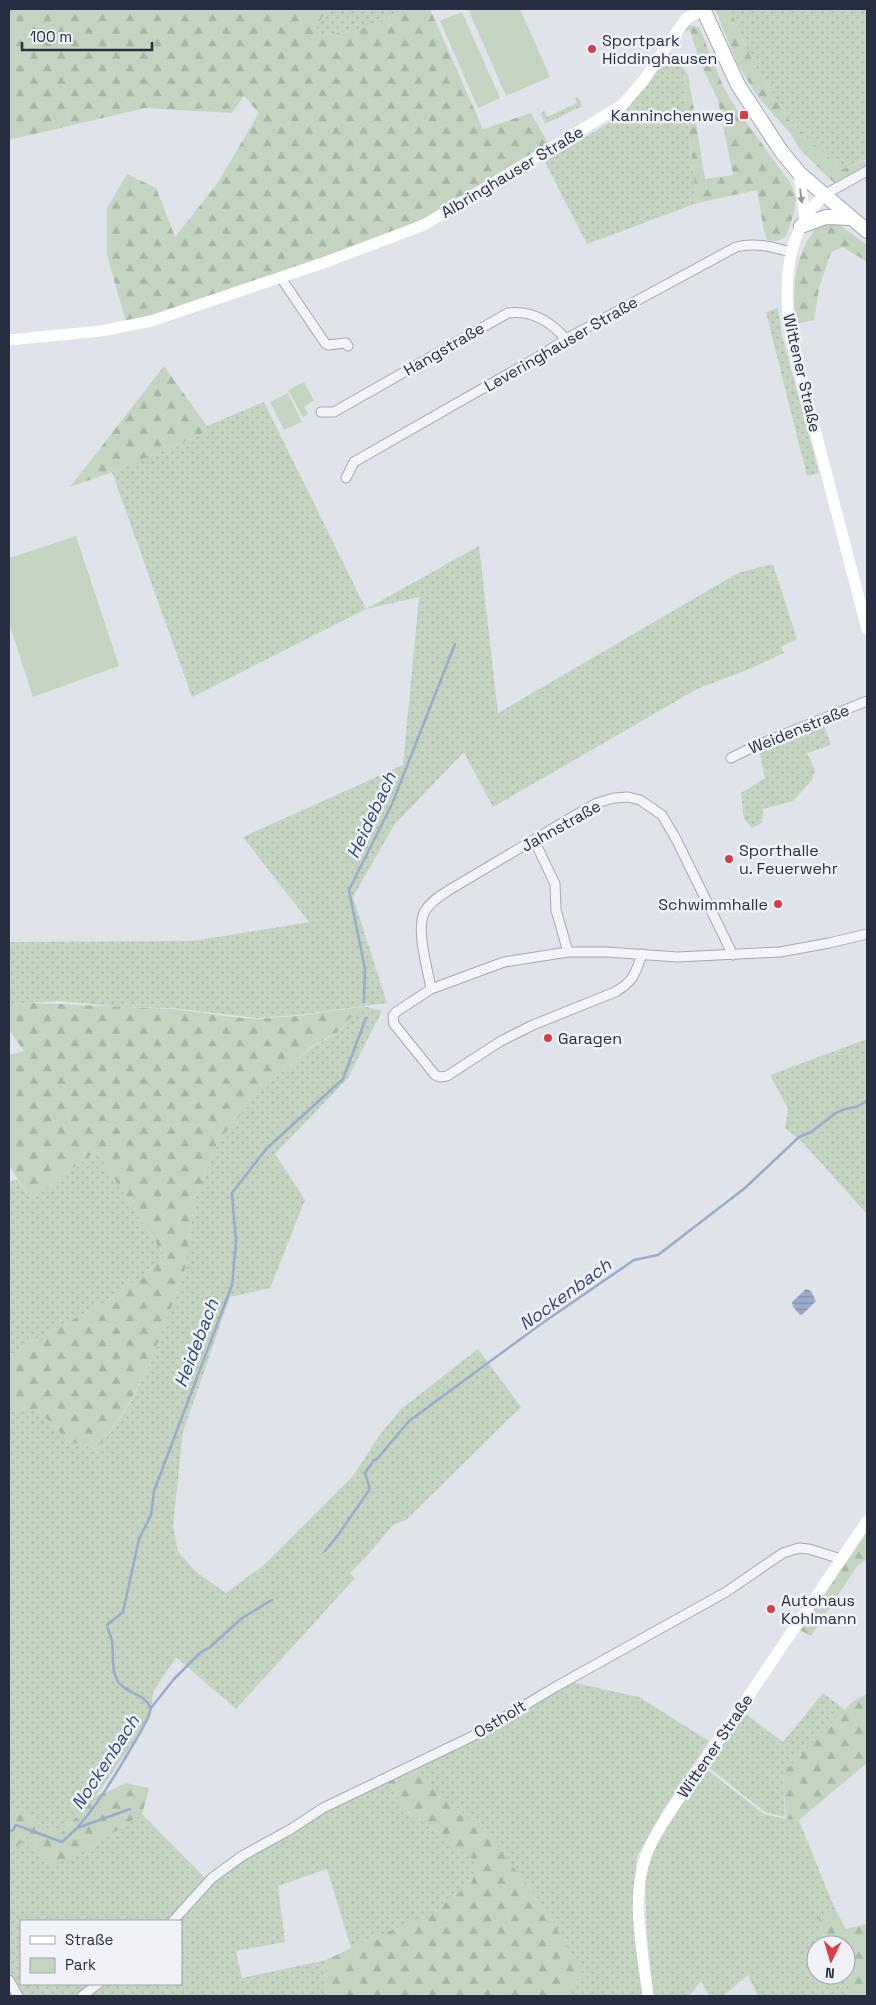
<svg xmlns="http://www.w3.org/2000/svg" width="876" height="2005" viewBox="0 0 876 2005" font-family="'Space Grotesk',sans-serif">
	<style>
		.grass { fill: url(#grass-dots) }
		.forest { fill: url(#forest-firs) }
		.park { fill: #c4d4c1 }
		.water { fill: url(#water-rules) }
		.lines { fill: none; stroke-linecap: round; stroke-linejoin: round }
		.stream { stroke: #9aaccc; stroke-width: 2.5 }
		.street-casing { stroke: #a5a9b4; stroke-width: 11 }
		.primary-casing { stroke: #9fa6b6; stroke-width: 16 }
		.street { stroke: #f3f4f8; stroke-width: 9 }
		.secondary { stroke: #fff; stroke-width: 11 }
		.primary { stroke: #fff; stroke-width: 14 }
		.oneway { fill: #9496a0 }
		.poi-dot { fill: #d44045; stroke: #f0f2f7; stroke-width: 2 }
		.labels { text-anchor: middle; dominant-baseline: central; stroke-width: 5; stroke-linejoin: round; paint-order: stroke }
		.poi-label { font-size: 16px; fill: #282e42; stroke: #f0f2f7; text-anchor: start }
		.street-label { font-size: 16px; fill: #282e42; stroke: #f0f2f7 }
		.water-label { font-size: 18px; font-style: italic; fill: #304878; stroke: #f0f2f7 }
	</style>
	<defs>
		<pattern id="grass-dots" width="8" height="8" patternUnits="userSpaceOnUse" patternTransform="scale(1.25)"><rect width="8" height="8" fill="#c4d4c1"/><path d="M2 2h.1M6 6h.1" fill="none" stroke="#a8b6a7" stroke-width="1.8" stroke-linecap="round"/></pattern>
		<pattern id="forest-firs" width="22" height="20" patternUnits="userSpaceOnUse" patternTransform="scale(1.25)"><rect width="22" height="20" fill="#c4d4c1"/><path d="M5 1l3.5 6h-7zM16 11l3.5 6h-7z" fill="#a8b6a7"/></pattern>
		<pattern id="water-rules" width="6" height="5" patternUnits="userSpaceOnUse" patternTransform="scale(1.25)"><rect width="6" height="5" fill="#9aaccc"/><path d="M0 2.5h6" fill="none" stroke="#7e8ca7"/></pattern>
	</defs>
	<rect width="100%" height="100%" fill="#e0e3ea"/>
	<path class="grass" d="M327,9H407L358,30L309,37Z
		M730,9H867V159L841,170L789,120L753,63Z
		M669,52L688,74L683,78L697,203L587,244L545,162L623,114L646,86Z
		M575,97L579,99L582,106L545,124L541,115L544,110L547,117L577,103Z
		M778,308L782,336L819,473L807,476L766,312Z
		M264,402L366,609L479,546L498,713L738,573L773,564L797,639L781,647L784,653L747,670L697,689L493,807L464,752L394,825L353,897L387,1003L297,1015L257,1018L173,1008L121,1007L61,1001L9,1004V942L193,941L309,922L243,837L403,765L419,597L366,609L192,697L112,472L205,433L207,426Z
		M823,723L831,745L807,753L815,770L812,780L793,801L763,809L762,823L752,828L744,819L741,793L765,778L759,750Z
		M363,1006L382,1011L348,1078L275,1154L305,1200L270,1288L230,1297L183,1432L173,1526L178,1551L195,1571L226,1593L265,1564L354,1475L379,1436L400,1410L478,1349L521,1407L406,1520L393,1525L367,1556L350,1573L355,1578L236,1709L176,1657L153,1692L150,1719L95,1797L59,1836L15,1808L9,1815V1412L37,1409L68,1441L97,1449L130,1404L150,1363L184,1274L195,1198L219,1140L263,1088L311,1048L339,1032L357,1010Z
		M867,1039V1214L803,1143L785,1128L788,1109L770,1075Z
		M96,1151L166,1258L104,1303L27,1344L18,1352L9,1355V1182L17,1179L32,1199Z
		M571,1682L639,1697L709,1741L663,1810L637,1857L634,1893L643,1996H560L584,1975L413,1768Z
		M823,1693L845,1710L783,1773L785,1817L765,1812L707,1766L743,1712L783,1742Z
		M705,1768L764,1814L786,1819L799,1820L834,1907L819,1916V1925L828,1945H816V1975H843L853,1996H758L748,1975L723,1996H709L701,1981L689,1996H653L647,1934L645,1882L649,1860L661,1836Z
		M386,1780L407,1810L475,1861L472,1882L431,1914L351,1948L327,1869L278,1886L285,1942L236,1951L242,1978L326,1960L325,1990L328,1996H85L102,1984H181V1921H175L219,1877L242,1858L323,1810Z
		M142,1814L207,1880L170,1921H21V1984H95L80,1996H21L9,1975V1856L10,1853L27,1836L87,1850Z"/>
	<path class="forest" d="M9,9H327L310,37L358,30L407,9H430L483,129L531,113L549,145L429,217L310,263L162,315L126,322L107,255V208L127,174L156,188L175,237L217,184L259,113L244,96L232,113L145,108L9,140Z
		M715,9H730L753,63L789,120L841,170L864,161L867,166L834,183L799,148L790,133L758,97L738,65Z
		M689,25L699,27L723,86L735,107L789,181C792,187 795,193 796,200C796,206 789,231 786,236C782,241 773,242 767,240L764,231L757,190L697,203L683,78L688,74L705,179L733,175L718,100L700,62L690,30L685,31L678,37L684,27Z
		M828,223L840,225L867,245V262L843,247L831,252L819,288L814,320L795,324C794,291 792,273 806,243C812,233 817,225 828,223Z
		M164,366L207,426L205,433L112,472L70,487Z
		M34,1003L173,1009L233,1017L256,1019L297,1016L360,1007L338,1032L311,1047L263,1089L219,1140L195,1198L184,1274L150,1363L129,1404L97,1449L68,1441L37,1409L9,1412V1355L18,1352L27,1344L104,1303L166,1258L96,1151L32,1199L9,1166V1055L24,1051L9,1030V1004Z
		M867,1532V1559L857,1566L811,1636L800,1630Z
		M867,1694V1763L799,1820L786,1819L783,1773L852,1702Z
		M413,1768L491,1838L543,1905L584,1975L560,1996H328L325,1990L326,1960L366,1941L431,1914L472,1882L475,1861L407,1810L386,1780Z
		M126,1783L149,1788L142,1814L87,1850L50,1866L27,1836L9,1856V1815L15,1808L59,1836L95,1797Z
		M834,1907L846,1929L867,1924V1996H853L843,1975H846V1945H829L819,1925V1916Z"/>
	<path class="park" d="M468,9H520L550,77L506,96Z
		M462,12L500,98L478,108L440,21Z
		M304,382L314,401L304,406L308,414L303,417L288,390Z
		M288,393L302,422L284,430L270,402Z
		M76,536L119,666L33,697L9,623V558Z"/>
	<path class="water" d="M806,1289L811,1291L816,1301L803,1314L800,1315L793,1307L792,1302Z"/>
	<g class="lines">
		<path class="stream" d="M364,1002L365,969L349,890L392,804L455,644
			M325,1551L338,1535L370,1489L365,1473L374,1460L377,1459L409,1421L541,1324L634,1260L658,1255L745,1188L799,1137L811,1132L836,1113L845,1109L856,1107L867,1101
			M151,1708L174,1679L201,1652L209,1648L242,1618L272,1600
			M77,1828C98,1804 114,1777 130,1750C138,1736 147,1724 151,1708C143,1693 132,1695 121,1685C110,1675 114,1653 112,1640C110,1635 108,1630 107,1625L123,1612L139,1539L151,1515L154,1491L232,1285L236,1242L232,1193L267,1148L343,1079L366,1018
			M9,1832L13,1830L16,1825L62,1842L77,1828L130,1809"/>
		<defs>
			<path id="street" d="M824,195L867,171
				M281,278L325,343L328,345L346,343L348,346
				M321,412H334L508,313C532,310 550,321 566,339
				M346,478L354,462L543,354L566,339L736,247C755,242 772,247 791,252
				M731,758L755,746L867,701
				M534,840L555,884L556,910L568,952
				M642,954C635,974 634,981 615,992L533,1025L501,1041L447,1076L440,1077L435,1075L394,1024L393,1016L396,1012L431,989L504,962L568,952H607L677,957L780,952L829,943L867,934
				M431,989C428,969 415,929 425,911C430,902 440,896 449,890L579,813L597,803L614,798L628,797L640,800L662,815L676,839L733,955
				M173,1921L212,1878L242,1856L291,1829L323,1808L473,1736L557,1686L726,1592L783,1553L799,1548L809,1549L841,1559
				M9,1980L18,1996
				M82,1996L98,1984"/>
			<path id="primary" d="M703,9L738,85L781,151L799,173L867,231
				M801,226L826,217L850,218"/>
		</defs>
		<use href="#street" class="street-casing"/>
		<use href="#primary" class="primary-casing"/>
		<use href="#street" class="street"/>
		<path class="secondary" d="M799,173L805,218
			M824,195C784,234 783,287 791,338L867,629
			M9,340L101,331L151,321L323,263L424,225L622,105L644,80L670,41L687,18L703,10
			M648,1996C643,1952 630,1899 646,1856C652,1838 664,1822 674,1806L867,1521"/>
		<use href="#primary" class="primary"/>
	</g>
	<defs><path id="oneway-solid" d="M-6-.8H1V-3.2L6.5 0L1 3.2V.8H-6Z" transform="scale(1.25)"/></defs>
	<use class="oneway" href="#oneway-solid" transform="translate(801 196) rotate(83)"/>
	<g class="poi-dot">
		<circle cx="592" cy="49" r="5"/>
		<rect x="739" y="110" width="10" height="10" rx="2.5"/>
		<circle cx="729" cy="859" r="5"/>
		<circle cx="778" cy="904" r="5"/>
		<circle cx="548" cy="1038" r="5"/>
		<circle cx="771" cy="1609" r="5"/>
	</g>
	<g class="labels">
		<g class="poi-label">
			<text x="602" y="40">Sportpark<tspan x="602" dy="18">Hiddinghausen</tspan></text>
			<text x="734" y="115" text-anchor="end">Kanninchenweg</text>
			<text x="739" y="850">Sporthalle<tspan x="739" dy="18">u. Feuerwehr</tspan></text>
			<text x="768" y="904" text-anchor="end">Schwimmhalle</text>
			<text x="558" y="1038">Garagen</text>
			<text x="781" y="1600">Autohaus<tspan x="781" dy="18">Kohlmann</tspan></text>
		</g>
		<g class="street-label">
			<text transform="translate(512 172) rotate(-31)">Albringhauser Straße</text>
			<text transform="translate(561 344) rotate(-30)">Leveringhauser Straße</text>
			<text transform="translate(444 349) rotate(-30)">Hangstraße</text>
			<text transform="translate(802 373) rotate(77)">Wittener Straße</text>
			<text transform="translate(799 729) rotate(-22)">Weidenstraße</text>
			<text transform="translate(561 826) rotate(-29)">Jahnstraße</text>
			<text transform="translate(500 1719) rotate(-31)">Ostholt</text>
			<text transform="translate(715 1746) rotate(-56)">Wittener Straße</text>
		</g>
		<g class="water-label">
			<text transform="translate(371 815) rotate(-65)">Heidebach</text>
			<text transform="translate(565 1294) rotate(-36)">Nockenbach</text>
			<text transform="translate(196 1343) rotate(-69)">Heidebach</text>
			<text transform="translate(105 1762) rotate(-57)">Nockenbach</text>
		</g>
	</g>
	<rect width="876" height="2005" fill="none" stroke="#282e42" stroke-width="20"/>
	<rect x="20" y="1920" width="162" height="65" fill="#f0f2f7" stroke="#a0a4af"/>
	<rect x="30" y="1936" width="25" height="8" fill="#ffffff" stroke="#a0a4af"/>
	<text x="65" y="1945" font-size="15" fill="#282e42">Straße</text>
	<rect x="30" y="1958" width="25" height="15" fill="#c4d4c1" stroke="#a0a4af"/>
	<text x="65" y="1970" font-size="15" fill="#282e42">Park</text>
	<g transform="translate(831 1960) rotate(185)"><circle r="24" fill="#f0f2f7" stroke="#a0a4af"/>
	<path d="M0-4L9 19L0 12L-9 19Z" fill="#d44045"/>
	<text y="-8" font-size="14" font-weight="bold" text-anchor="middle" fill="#282e42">N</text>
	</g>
	<path d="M22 42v8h130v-8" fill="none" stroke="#282e42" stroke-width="2.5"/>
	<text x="30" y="42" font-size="15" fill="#282e42" stroke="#f0f2f7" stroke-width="4" paint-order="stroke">100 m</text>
</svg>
